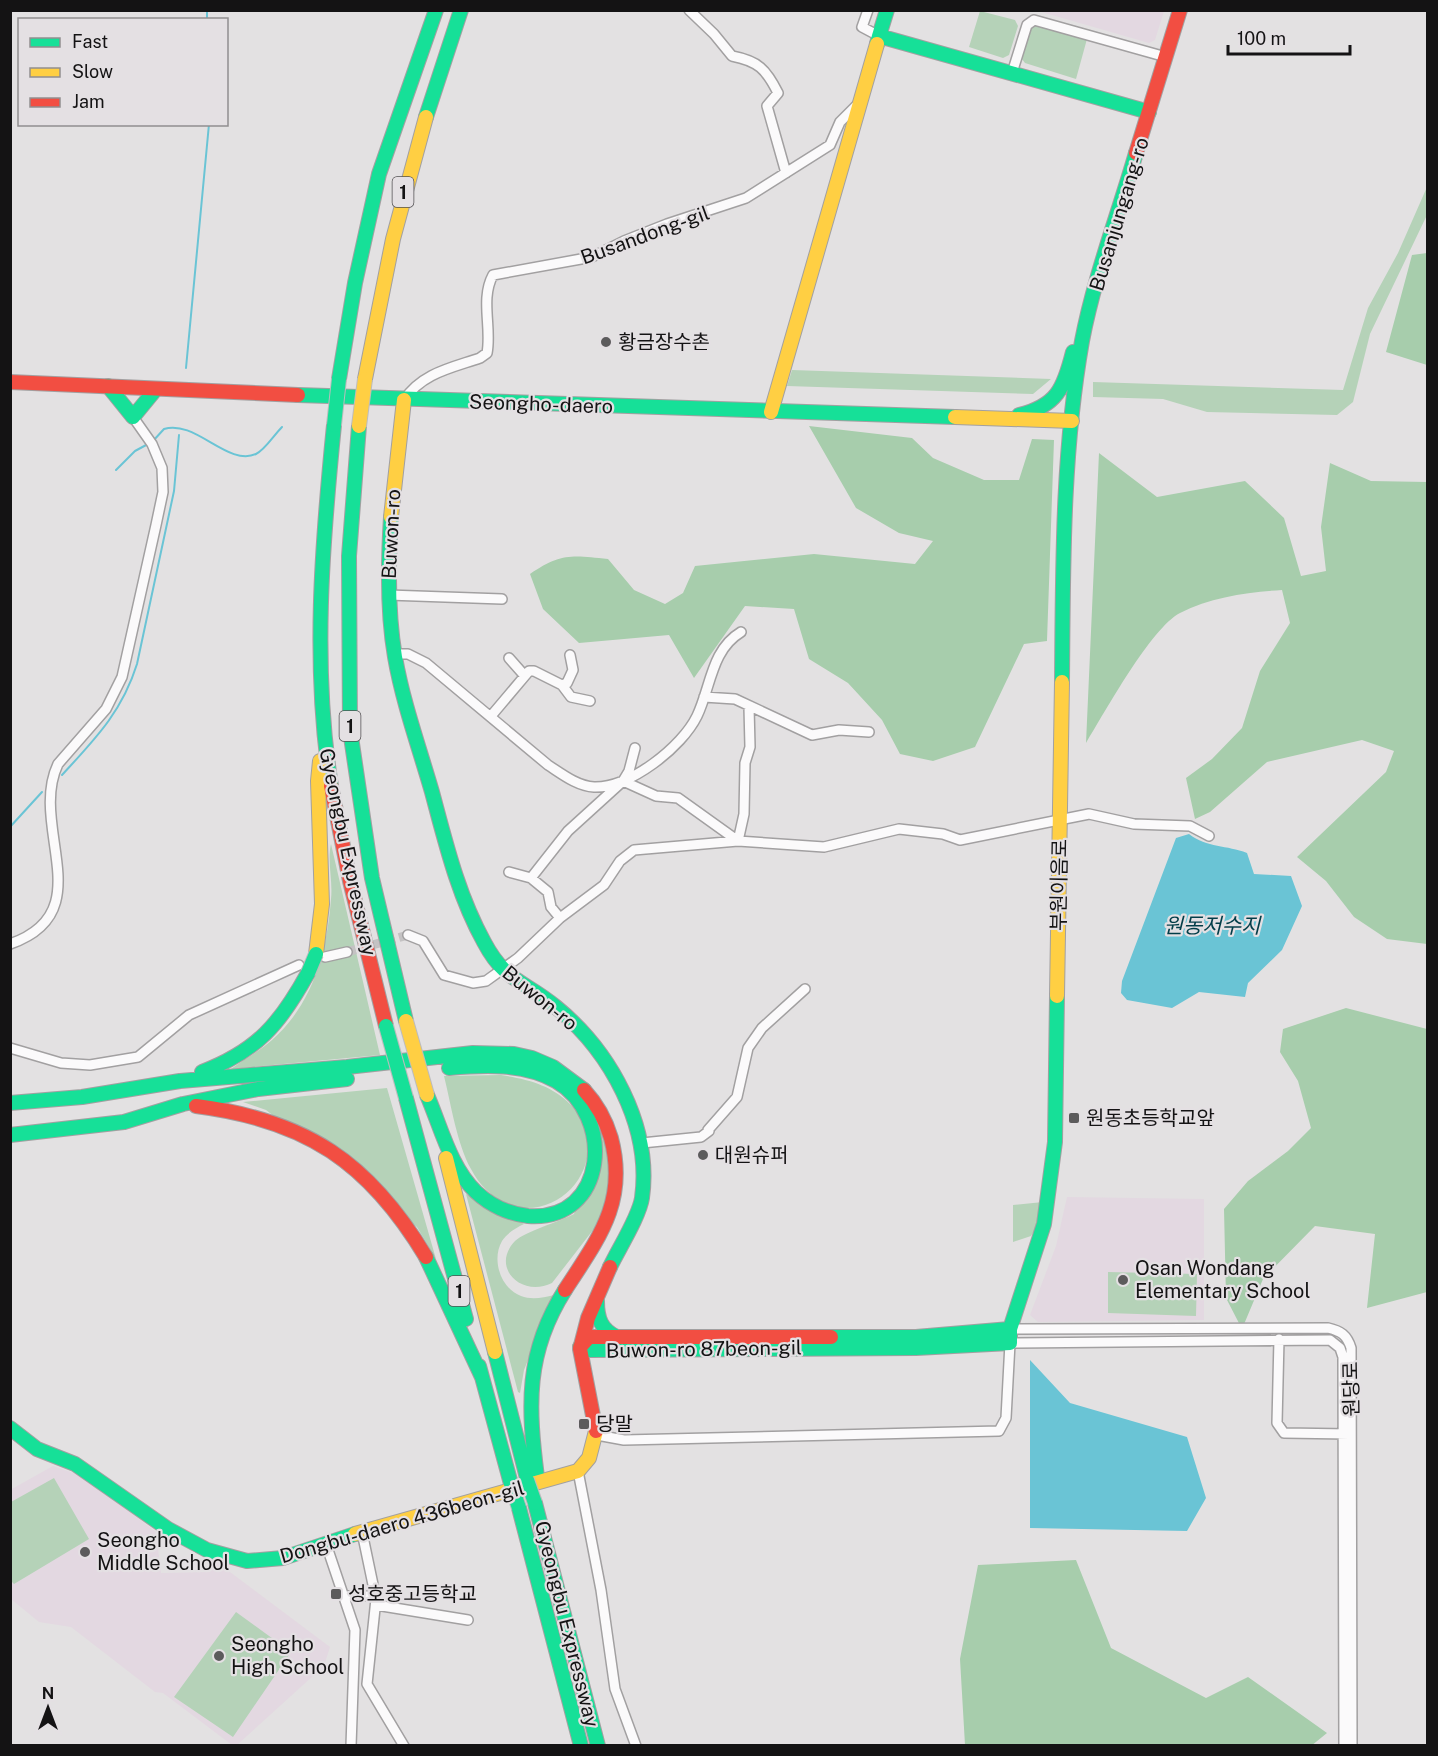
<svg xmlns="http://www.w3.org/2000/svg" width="1438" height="1756" viewBox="0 0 1438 1756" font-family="'Public Sans','Noto Sans KR',sans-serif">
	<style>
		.education { fill: #e3d8e1 }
		.green { fill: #b5d2b8 }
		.forest { fill: #a7cdac }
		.water { fill: #6ac4d5 }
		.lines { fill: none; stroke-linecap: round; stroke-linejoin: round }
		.stream { stroke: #6ac4d5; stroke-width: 2 }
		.street-tunnel { stroke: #c4c2c3; stroke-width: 9; stroke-dasharray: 9 4.5; stroke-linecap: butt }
		.street-casing { stroke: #a2a0a1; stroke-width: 12 }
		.fast-casing { stroke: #a2a0a1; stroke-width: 16 }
		.slow-casing { stroke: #a2a0a1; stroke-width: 16 }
		.jam-casing { stroke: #a2a0a1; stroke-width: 16 }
		.street { stroke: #fbfafb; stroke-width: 9 }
		.fast { stroke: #16e098; stroke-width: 14 }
		.slow { stroke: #ffcf43; stroke-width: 14 }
		.jam { stroke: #f24e42; stroke-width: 14 }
		.fast-bridge-casing { stroke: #bdbcbd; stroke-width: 16; stroke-linecap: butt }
		.slow-bridge-casing { stroke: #bdbcbd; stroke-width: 16; stroke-linecap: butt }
		.fast-bridge { stroke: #16e098; stroke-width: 14 }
		.slow-bridge { stroke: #ffcf43; stroke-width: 14 }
		.poi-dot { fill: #5c5b5c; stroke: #e4e0e3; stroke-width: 2 }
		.labels { text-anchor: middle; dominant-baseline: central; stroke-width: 4.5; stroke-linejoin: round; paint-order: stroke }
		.shield { fill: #e4e0e3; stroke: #525052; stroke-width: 1.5 }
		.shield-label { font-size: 18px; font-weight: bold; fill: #141314 }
		.street-label { font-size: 20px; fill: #141314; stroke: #e4e0e3 }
		.poi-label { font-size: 20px; fill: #141314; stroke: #e4e0e3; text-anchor: start }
		.water-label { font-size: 21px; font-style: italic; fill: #023d48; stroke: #e4e0e3 }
	</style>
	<rect width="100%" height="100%" fill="#e3e1e2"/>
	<path class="education" d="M1038,11H1164L1155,40L1149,43Z
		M1067,1197L1204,1199V1320L1038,1322L1030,1315L1056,1246Z
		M53,1466L82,1476L156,1532L161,1573L210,1572L218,1563L330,1647L324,1666L237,1745H232L163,1693L155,1692L71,1627L39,1622L11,1599L10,1490Z"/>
	<path class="green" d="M980,11L1015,20L1018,26L1009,55L1003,58L969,47Z
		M1035,26L1087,39L1076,79L1025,63L1022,59L1030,28Z
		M1427,187V215L1370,334L1353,402L1337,415L1207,412L1163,399L1093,397V382L1343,390L1368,308L1398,253Z
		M792,370L1051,379L1033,394L787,386Z
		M331,844L380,1055L231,1069C244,1059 260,1051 272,1040C313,1004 327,951 331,899C333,881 327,861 331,844Z
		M501,1075C527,1079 552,1085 571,1105C610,1145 578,1210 524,1208C501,1206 481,1189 471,1169C457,1144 451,1104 444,1076Z
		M387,1088L436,1259L417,1227L266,1110L243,1102Z
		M602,1127L611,1180L600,1221L552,1283C521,1298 490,1267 515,1241C526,1231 559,1222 574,1214Z
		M466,1194L524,1224C516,1228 507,1233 502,1241C491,1260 501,1289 521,1296C531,1300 543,1298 554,1295L524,1370L520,1393L518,1392Z
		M1043,1202L1040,1222L1031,1236L1013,1242V1205Z
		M1108,1272L1197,1274L1196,1316L1108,1313Z
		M54,1478L89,1539L14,1584L10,1580L11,1502Z
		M236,1612L291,1652L233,1737L174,1697Z"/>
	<path class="forest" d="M1427,253H1428L1427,365L1386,352L1412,255Z
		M809,426L912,438L933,458L984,480H1019L1032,439L1054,440L1047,641L1024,644L975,747L933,761L900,754L882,720L848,683L809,659L794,609L745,606L694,678L669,635L579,643L543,609L530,574C560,553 572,555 608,559L634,590L665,604L683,593L695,566L814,554L915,564L933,541L899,533L856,508Z
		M1099,453L1157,497L1245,481L1284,518L1301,576L1326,571L1321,527L1330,463L1371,481L1427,482V944L1387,939L1354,917L1326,881L1297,857L1386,772L1394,751L1362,740L1267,762L1210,812L1195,819L1186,778L1212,759L1242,728L1260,671L1290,623L1282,590C1248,592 1211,597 1180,613C1151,628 1105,712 1086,743Z
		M1346,1008L1427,1029V1292L1367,1308L1375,1234L1315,1226L1263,1279L1242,1329L1226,1298L1224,1209L1248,1181L1288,1151L1311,1128L1298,1081L1280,1052L1283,1029Z
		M1076,1560L1111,1648L1206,1698L1248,1677L1327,1733L1311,1746L965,1745L960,1659L978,1565Z"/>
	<path class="water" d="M1189,834C1207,848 1227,845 1247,853L1254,874L1291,876L1302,906L1282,950L1248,983L1245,997L1199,992L1172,1008L1127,1000L1121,993L1122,981L1176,838Z
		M1030,1360L1070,1403L1187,1437L1206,1498L1187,1531L1030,1528Z"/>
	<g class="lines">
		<path class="stream" d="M207,10V20
			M186,368L209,124
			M153,441L164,429C195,419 228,467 256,454C265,450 274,435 282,427
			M116,470L135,451L148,444
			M62,775C95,739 122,712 137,664L174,491L179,435
			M10,827L42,792"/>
		<path class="street-tunnel" d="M347,952L408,935"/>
		<defs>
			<path id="street" d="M689,10L714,34L732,56C758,61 766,69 778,93L767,106L786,173
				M868,10L862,27L879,36
				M1012,73L1027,25L1034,20L1166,57
				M404,400C422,373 451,368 480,358L487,353C492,328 480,299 493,275L592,257L624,241L667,224L746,198L830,145L840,122L858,104
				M388,595L502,599
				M395,654H408L426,663L548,765C562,774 577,786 594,787C630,788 682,747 697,716C711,687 711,650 741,632
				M509,658L524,675
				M562,685L571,697L590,701
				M704,697L735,699L812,735L839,730L869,732
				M491,716L529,671H534L562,685L567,683L573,670L570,655
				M623,781L656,796L678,798L738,841L744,814L745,763L750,747L749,707
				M509,872L531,878L548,892L551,907L560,918
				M531,878L568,831L623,781L629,771L635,748
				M408,935L423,941L444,975L473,983L486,981L518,958L560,918L604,885L620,861L634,850L738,841L824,847L899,829L943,834L960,840L1089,814L1134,824L1190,826L1209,836
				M10,944C102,912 28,827 58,764L106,709L122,677L156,525L163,492L162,468L152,444L133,417
				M325,957L347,952
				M10,1048L61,1063L90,1065L138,1057L189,1015L299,965
				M708,1130L737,1097L748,1048L762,1028L805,989
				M642,1143L701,1137L709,1131
				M1010,1329L1328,1328C1341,1331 1347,1335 1351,1348L1352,1746
				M1279,1339L1277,1423L1284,1433L1349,1434
				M597,1435L624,1440L999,1431L1006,1418L1010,1343L1330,1340L1340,1348L1343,1357L1344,1746
				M578,1471L601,1590L615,1689L636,1746
				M362,1532L376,1599L367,1684L404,1746
				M326,1544L355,1630L351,1746
				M345,1596H376
				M376,1605L468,1620"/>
			<path id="fast" d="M879,36L887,10
				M877,44L879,36L1149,112
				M426,117L461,10
				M339,379L355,283L379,174L436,10
				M108,386L133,417L156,389
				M298,395L955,417
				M1019,415C1057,406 1064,388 1073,352
				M359,426L349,556L350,730L372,878L406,1021
				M391,517C388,563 387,611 395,657C403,703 419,747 432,792C446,844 458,895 484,942C505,982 525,981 556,1007C610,1051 652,1126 642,1198C639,1217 619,1248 610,1267
				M1062,682C1063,568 1062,454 1082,341C1094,278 1118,215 1136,153
				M331,786C312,666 322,545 334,425
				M202,1072C257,1051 280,1024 308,973
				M427,1095C441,1127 450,1167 476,1192C490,1205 509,1214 528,1216C608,1222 615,1115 556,1081C524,1063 484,1065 449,1068
				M406,1098L466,1319
				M10,1103L82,1097L180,1081L347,1067L473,1053L514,1054L532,1058L553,1067L584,1090
				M10,1135L124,1122L183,1104L258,1089L347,1079
				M426,1257L482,1377
				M597,1301C597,1318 601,1330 617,1337
				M831,1337H916L1010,1329
				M580,1347L590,1350L916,1348L1010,1343V1329L1044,1224L1055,1142L1057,996
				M495,1352L527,1478
				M479,1366L511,1484
				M10,1428L37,1449L75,1464L168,1529L207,1550L247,1561L283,1558L355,1534
				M537,1477C528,1406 525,1353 565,1290
				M535,1503L598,1746
				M519,1508L581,1746"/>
			<path id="slow" d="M365,379L393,239L426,117
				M771,412L877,44
				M955,417L1072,421
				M391,517L404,400
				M316,954L322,904L318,781L320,761
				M1057,996L1062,682
				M446,1158L495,1352
				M355,1534L578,1471L589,1458L596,1431"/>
			<path id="jam" d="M1136,153L1180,10
				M10,382L298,395
				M331,786L350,881L386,1026
				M196,1106C306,1120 369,1162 426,1257
				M565,1290C598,1239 628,1202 611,1138C606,1121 596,1103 584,1090
				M580,1347L589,1337H831
				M596,1431L580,1349L588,1318L610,1267"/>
		</defs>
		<use href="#street" class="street-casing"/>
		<use href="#fast" class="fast-casing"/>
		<use href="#slow" class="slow-casing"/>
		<use href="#jam" class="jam-casing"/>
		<use href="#street" class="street"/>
		<use href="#fast" class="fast"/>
		<use href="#slow" class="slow"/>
		<use href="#jam" class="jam"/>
		<defs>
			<path id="fast-bridge" d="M334,425L339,379
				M308,973L316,954
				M386,1026L406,1098
				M527,1480L535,1503
				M511,1484L519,1508"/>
			<path id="slow-bridge" d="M359,426L365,379
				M406,1021L427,1095"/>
		</defs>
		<use href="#fast-bridge" class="fast-bridge-casing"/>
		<use href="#slow-bridge" class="slow-bridge-casing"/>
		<use href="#fast-bridge" class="fast-bridge"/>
		<use href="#slow-bridge" class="slow-bridge"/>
	</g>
	<g class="poi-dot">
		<circle cx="606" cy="342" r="6"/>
		<rect x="1068" y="1112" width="12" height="12" rx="3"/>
		<circle cx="703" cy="1155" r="6"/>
		<circle cx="1123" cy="1280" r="6"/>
		<rect x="578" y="1418" width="12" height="12" rx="3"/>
		<circle cx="85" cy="1552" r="6"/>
		<rect x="330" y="1588" width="12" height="12" rx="3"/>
		<circle cx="219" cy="1656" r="6"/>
	</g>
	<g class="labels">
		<g class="shield">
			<rect x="392.5" y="177" width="21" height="30" rx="4.5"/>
			<rect x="339.5" y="711" width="21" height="30" rx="4.5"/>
			<rect x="448.5" y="1276" width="21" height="30" rx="4.5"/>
		</g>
		<g class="shield-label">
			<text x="403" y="192">1</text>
			<text x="350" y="726">1</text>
			<text x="459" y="1291">1</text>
		</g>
		<g class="street-label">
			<text transform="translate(1119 214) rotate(-73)">Busanjungang-ro</text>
			<text transform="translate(645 235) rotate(-20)">Busandong-gil</text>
			<text transform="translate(541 404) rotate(2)">Seongho-daero</text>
			<text transform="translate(391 534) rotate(-87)">Buwon-ro</text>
			<text transform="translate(348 852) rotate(78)">Gyeongbu Expressway</text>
			<text transform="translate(1059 885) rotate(-89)">부원이음로</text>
			<text transform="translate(540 998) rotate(39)">Buwon-ro</text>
			<text transform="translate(704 1349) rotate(-1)">Buwon-ro 87beon-gil</text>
			<text transform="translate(1351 1389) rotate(-91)">원당로</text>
			<text transform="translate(402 1522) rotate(-16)">Dongbu-daero 436beon-gil</text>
			<text transform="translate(567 1624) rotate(76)">Gyeongbu Expressway</text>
		</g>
		<g class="poi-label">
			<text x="618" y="342">황금장수촌</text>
			<text x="1086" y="1118">원동초등학교앞</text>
			<text x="715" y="1155">대원슈퍼</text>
			<text x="1135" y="1268">Osan Wondang<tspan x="1135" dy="23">Elementary School</tspan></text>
			<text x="596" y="1424">당말</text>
			<text x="97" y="1540">Seongho<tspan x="97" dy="23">Middle School</tspan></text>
			<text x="348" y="1594">성호중고등학교</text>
			<text x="231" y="1644">Seongho<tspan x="231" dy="23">High School</tspan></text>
		</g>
		<g class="water-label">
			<text x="1212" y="925">원동저수지</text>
		</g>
	</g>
	<rect width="1438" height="1756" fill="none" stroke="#141314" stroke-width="24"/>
	<rect x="18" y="18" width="210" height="108" fill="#e4e0e3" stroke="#918e90" stroke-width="1.5"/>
	<rect x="30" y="38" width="30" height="9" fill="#16e098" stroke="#918e90" stroke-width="1.5"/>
	<text x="72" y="48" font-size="18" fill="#141314">Fast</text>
	<rect x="30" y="68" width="30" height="9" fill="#ffcf43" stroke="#918e90" stroke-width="1.5"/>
	<text x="72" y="78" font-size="18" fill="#141314">Slow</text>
	<rect x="30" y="98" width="30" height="9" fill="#f24e42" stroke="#918e90" stroke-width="1.5"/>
	<text x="72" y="108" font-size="18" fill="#141314">Jam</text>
	<g transform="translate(48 1708)" stroke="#e4e0e3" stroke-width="4.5" paint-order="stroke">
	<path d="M0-4.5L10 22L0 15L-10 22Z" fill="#141314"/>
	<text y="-9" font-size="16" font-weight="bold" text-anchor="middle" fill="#141314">N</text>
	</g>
	<path d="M1228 45v9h122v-9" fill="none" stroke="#141314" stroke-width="3"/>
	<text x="1237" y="45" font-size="18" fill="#141314" stroke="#e4e0e3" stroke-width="4.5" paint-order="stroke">100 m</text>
</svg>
